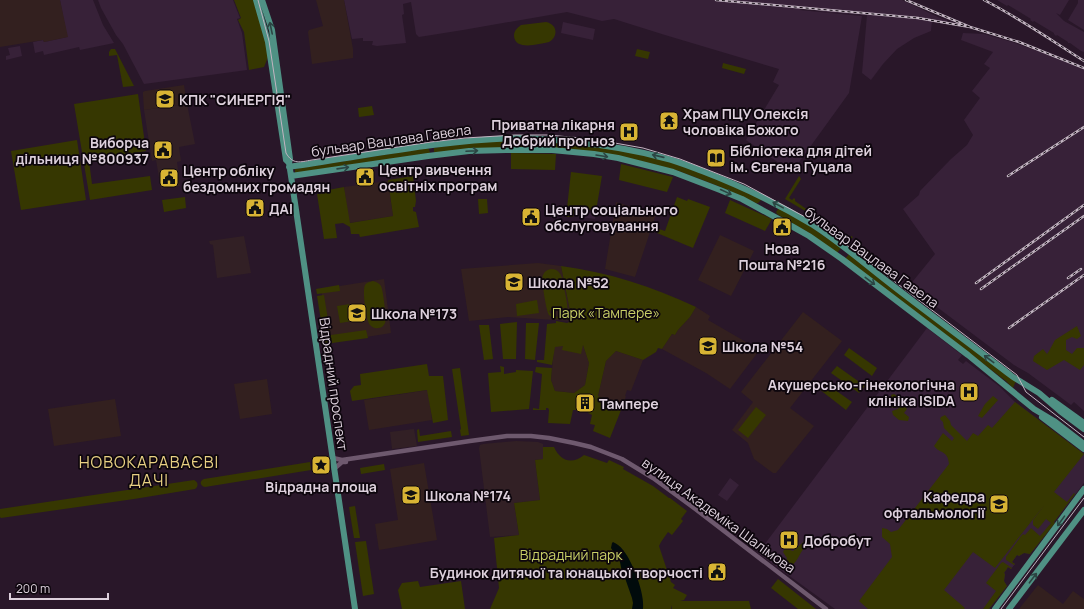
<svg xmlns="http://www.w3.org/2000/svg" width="1084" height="609" viewBox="0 0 1084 609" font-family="Manrope,sans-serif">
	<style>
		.commercial { fill: #322025 }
		.built { fill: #372138 }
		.education { fill: #33201f }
		.green { fill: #363701; fill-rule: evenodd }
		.water { fill: #010b0c }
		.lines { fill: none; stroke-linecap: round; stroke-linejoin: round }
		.minor { stroke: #6e596e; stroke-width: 4.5 }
		.major { stroke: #4f9184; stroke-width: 6 }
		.tram { stroke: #c2b4c1; stroke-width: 1 }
		.rail-casing { stroke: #c2b4c1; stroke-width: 2.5 }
		.rail { stroke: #0d060d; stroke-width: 1; stroke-dasharray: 3; stroke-linecap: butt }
		.oneway { stroke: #2b4543 }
		.labels { text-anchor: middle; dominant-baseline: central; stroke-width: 3.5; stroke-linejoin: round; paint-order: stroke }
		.poi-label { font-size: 14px; font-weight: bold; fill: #ddd0dc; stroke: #0d060d; text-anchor: start }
		.street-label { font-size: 14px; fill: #ddd0dc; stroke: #0d060d }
		.park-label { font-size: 14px; fill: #cad067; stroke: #0d060d }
		.quarter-label { font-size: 16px; letter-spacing: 1px; fill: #e8d083; stroke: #0d060d }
	</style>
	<rect width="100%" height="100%" fill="#291729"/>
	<path class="commercial" d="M187,104L195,144L179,147L181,161L177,162L180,186L161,189L156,160L152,161L144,110Z
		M244,236L251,273L217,278L213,245L210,244L209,241Z
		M414,429L417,446L392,449L390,432Z
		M516,441L538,442L543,444V459L535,460L540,500L514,503L519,535L490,537L479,448L480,445L483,444Z"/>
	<path class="built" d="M60,0H93L103,25L114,43L80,50L79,47L44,55L43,51L35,53L33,42L43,40L44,42L67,37Z
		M98,0H233L240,18L237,19L242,33L247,70L144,84L123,44L116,35L101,8Z
		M344,0H902L938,17L947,20V23L932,20L931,31L914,38L897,49L883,64L871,80L862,73L867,15L825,12L800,7V10L862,16L849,93L792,172L746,140L779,85L773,82L779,69L665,35L614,19L602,21L567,12L463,30L419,37L416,34L411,2L403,4L404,14L402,15L406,43L377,46L372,45L373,41H363V38L352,39Z
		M997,0H1069L1060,15L1056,13L1064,21L1084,32V52L1081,51L1070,43H1068V42L1057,35L1056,36L1054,34V33L1034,21L1033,22L1030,20L1031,19L1008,5L1007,6Z
		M1078,0H1084V30L1068,20L1078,3Z
		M563,22L595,29L593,40L561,33Z
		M963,33L984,34L1012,42L1061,59L1084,69V411L1074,402L1071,405L1028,373L1014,365L909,286L935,254L903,209L919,195L920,191L951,159L967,145L973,135L964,120L980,98L972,91L990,68L984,64L993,52L961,40Z
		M20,46L22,56L6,60V56L10,55L8,48Z
		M575,208L596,211L595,219L573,216Z
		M927,328L962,355L958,360L963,364L966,361L999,386L1015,402L1084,454V483L1054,522L1055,523L1030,554L1024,553L1019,556L1017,555L1012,562L1015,564L1011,569L1008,567L1004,573L1005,574L1004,581L1007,586L989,609H835L758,553Z
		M730,478L739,485L727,501L718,495Z"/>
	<path class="education" d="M0,0H60L68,37L44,42L43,40L0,47Z
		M316,0H344L353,49V58L312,64L308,32L309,30L323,26Z
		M184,85L187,104L144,110L143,95V92L145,91Z
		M388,181L393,216L349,223L344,187Z
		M616,202L656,214L635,277L605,269Z
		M720,235L754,251L731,296L698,280Z
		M538,263L561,266L572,321L508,317L469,321L461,269Z
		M384,279L391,333L329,343L321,289Z
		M696,307L710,316L708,320L746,342L758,352L730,389L706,373L662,349L672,334L675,335L678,330L690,317Z
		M803,312L842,341L790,408L814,426L776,473H773L754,459L748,443L732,430L753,402L741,392Z
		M555,340L583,345L589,363L585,385L574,393L555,391L551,380Z
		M616,351L643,360L631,391L627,390L625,396H626L623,405L598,396L606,361Z
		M267,379L272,414L240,419L234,384Z
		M428,390L432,420L369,430L364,400Z
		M115,399L121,436L54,446L48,409Z
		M424,463L437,540L379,550L375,524L398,520L390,469Z
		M1038,585L1063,604L1073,591L1084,599V609H1019Z"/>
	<path class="green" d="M234,0H254L266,42L268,57L264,67L249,70L244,32L238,20L241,18Z
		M546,22C557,24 559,36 549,42C539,44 515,51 514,36C514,31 517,28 521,25Z
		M111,49H115L134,86L123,87L117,55L109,56V52Z
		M637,49L650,52L648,59L635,56Z
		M723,63L746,69L744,74L722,68Z
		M138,94L146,151L89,161L92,184L150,176L152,190L90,200L74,104Z
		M372,106L374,115L359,117L358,108Z
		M77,140L86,200L21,210L11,151Z
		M526,140L593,145L643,155L680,164L761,198V200L758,203H756L721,187L679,171L641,161L592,152H434V148L466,143Z
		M427,148L429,149L430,153L295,173V169Z
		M511,153L556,154L555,170L511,169Z
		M621,164L673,177L667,192L619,180Z
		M571,172L602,176L596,211L575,208L573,217H566Z
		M413,176L416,201L415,207H413V211L416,212L419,227L360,237L359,234H351L350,227L343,223L335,224L337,238L324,239L317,194L324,193L323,191L344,187L350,223L393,216L388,180Z
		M799,176L801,179L789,198L792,200L794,198L795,199V201L849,239L851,236L853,237L849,241L817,218L785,199Z
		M185,197L186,208L164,212L162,200Z
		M677,197L687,201L688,199L710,207L693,248L657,233L659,229L665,231Z
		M478,199H487L488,213L479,214Z
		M730,200L772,219L765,231L725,213Z
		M779,208L803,221L841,248L837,253L811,234L777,214L776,212Z
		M849,254L1017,381L1015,383L1013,388L1006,381L845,259Z
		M561,266C608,272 653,287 696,307L690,317L678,330L675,335L672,334L662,349L658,348L656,352L643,360L616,351L606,361L598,396L623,405L610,438L593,431L595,425L590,424L592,415L588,413L593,396L582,394L577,410H573L570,424L548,423L549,410L548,408H546V410H533V408L539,409L542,374L535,372L536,367L552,368L551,380L555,391L574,393L585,385L589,363L583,345L581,354L562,350L563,346L555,347L552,365L537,362V360H544L547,324L556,323V321L567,323L572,321Z
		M551,269C557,269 560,272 562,278C563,285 569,306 567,312C565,319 554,321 549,315C546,310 541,279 543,275C545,271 547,270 551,269ZM566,308C565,318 554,320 549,311Z
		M373,281C376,282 379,283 381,286C383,290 387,319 385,323C384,326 381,328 378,328C375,329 372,327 370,325C366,321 362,290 365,285C367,282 370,282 373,281Z
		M339,285L340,291L317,294L316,289Z
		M324,295L330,332L323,333L317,296Z
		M537,300L539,313L517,316L516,304Z
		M350,304L353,321L340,323L337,306Z
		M517,322L516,359H503L500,324Z
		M526,323H539L535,360L525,359Z
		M479,325H489L493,359L484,360Z
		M1077,326L1081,336L1077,339L1072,337L1066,340V350L1072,354L1077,348H1084V365L1080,370L1064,360L1047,370L1033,361L1034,356L1043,349L1047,354L1049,351L1055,340Z
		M366,330L368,338L325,344L324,336Z
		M849,348L877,368L872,376L844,355Z
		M427,364L429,376H443L448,420L433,423L427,390L352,401L350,391L354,386L361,385L360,374Z
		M500,366L504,367V374L516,372V370L533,371L529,409L491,412L488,373L501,372Z
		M837,366L865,386L859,393L831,373Z
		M460,368L469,435L461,436L460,430L461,429L452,369Z
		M824,382L852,402L846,410L819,389Z
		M894,394L897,396L898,399L907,409L904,413L909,417L908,421L899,420L893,415L892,411L898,409L899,407L894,408L891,407L892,402L891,395Z
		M993,396L998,400L982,418L978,416L985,404Z
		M1015,402L1084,454L1054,492L1067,502L1074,493L1075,494L1054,522L1055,523L1030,554L1024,553L1019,556L1017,555L1012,562L1015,564L1014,565L1006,560V557L1021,536L1023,534L1025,535L1031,528L1040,536L1051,523L1046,519L1038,529L1033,525V520L1045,504L995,568L973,552L944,590L965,608L964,609H868L859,601L892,557L890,544L882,537V528L887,529L891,532L898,530L949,464C948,450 940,454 934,446L943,433L952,441L954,438L944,428L943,422L940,419L941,417L945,415L950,421L951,425L967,441L973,433L978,436L988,425L992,428Z
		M756,407L766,415L748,438L738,430Z
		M419,429L420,436L451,431L452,437L418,442L417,430Z
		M543,447H554C560,461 572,465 584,455L607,463L609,460L624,467L623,469L653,486L669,498H670L687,511L681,519L683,521L672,535L668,532L661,542L659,546L671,582L675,585L673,588L687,595L684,600L680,601H749L751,609H672L671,605V609H490L499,588L494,538L519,535L514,503L540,500L535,460L543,459Z
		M310,462L311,470L205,487C200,486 199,481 204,479Z
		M384,464L385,470L361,474L360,468Z
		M194,480C198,482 199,486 195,489L134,499L1,518L0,517V509Z
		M355,506L360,538H354L349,507Z
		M807,539L809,543V544C800,549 799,561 791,566H787L784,567L778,562V561L782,564L784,565L786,562L787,558L783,552L784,550L787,549L793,551C798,548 802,542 807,539Z
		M366,541L374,594L363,596L355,542Z
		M1003,562L1012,568L1011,569L1008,567L1004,573L1005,574L1004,581L1007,586L989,609H983L996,591L986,583L1001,563Z
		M778,579L816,609H798L771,588Z
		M418,581L420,587L461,581L465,609H402L398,590L402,583Z"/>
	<path class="water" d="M613,542C617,544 620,546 623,550C633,562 645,594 643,609H632L633,603L632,598L625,578L622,572L620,562L611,548L612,543Z"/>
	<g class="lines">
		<path class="minor" d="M333,458L342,460L470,441L507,436H531L549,438L574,443L591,447L622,459L653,478L694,508L826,609
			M334,469L342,462H346"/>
		<path class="major" d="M256,0L268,42L286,160L289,163L291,176L355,609
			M262,0L272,30L290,159L289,163
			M289,167C366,156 441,140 518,138C537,138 556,140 574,142C604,145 635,150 664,158C677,161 689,166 702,171C741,186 777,203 813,225C841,243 866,265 892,285C932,316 973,346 1013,377L1039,393L1060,411L1084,429
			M291,176L428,156L469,151L506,150H552L594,154L618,158L673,172L720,190L742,199L795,228L809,236L842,259L968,355L1034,409L1054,421L1084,444
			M1052,400L1084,423
			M1042,417L1084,449
			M995,609L1084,489
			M1009,609L1084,510"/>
		<path class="tram" d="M258,0L269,41L286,153C293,165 300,162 312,160L431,142L465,138L515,135H548L592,139L643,148L680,159L744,184L807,218L848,246L1017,375L1026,392L1084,437
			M1001,609L1084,498"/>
		<defs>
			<path id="rail" d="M716,0L918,18L970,27
				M906,0L970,27L1019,42L1084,68
				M984,0C1019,18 1051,40 1084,61
				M1008,176L1084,127
				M1068,278L1081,269
				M976,283L1084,205
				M981,289L1084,216
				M1009,328L1084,275"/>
		</defs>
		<use href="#rail" class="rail-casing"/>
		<use href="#rail" class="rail"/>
	</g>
	<defs><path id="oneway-shaft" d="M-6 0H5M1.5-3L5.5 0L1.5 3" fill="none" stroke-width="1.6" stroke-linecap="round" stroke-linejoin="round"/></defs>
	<g class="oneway">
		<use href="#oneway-shaft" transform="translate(271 28) rotate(-102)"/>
		<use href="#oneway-shaft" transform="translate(472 151) rotate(-3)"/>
		<use href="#oneway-shaft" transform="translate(602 156) rotate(9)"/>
		<use href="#oneway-shaft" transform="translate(658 156) rotate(-167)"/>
		<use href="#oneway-shaft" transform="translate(343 168) rotate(-8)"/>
		<use href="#oneway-shaft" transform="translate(726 192) rotate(25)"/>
		<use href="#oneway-shaft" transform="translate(778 205) rotate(-151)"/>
		<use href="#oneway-shaft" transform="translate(870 281) rotate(37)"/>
		<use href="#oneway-shaft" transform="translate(989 359) rotate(-143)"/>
		<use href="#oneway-shaft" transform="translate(1061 521) rotate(126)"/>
		<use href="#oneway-shaft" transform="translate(1033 578) rotate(-53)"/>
	</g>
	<defs>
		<symbol id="university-square" viewBox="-11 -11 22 22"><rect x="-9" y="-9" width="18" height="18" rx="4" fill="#d8b434" stroke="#0d060d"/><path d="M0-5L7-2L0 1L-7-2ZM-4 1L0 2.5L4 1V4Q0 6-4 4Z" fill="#111"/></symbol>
		<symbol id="temple-square" viewBox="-11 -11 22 22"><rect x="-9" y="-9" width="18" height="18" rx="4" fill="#d8b434" stroke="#0d060d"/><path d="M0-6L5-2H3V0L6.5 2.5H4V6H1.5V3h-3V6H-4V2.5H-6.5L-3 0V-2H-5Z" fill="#111"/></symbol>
		<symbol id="hospital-square" viewBox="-11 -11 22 22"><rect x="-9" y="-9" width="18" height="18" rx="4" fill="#d8b434" stroke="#0d060d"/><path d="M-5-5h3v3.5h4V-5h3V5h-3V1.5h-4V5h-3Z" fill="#111"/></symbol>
		<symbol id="civic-square" viewBox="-11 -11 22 22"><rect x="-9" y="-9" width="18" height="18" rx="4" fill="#d8b434" stroke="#0d060d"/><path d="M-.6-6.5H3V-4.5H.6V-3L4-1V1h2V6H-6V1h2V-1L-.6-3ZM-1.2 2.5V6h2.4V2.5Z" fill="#111"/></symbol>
		<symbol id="library-square" viewBox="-11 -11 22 22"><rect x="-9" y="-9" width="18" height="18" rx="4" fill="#d8b434" stroke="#0d060d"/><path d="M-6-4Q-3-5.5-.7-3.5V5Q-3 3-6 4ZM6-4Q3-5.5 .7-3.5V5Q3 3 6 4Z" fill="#111"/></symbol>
		<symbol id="school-square" viewBox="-11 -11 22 22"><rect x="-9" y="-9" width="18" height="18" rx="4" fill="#d8b434" stroke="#0d060d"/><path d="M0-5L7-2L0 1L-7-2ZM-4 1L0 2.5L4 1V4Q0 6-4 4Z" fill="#111"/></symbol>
		<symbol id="building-square" viewBox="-11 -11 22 22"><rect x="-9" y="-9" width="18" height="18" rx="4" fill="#d8b434" stroke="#0d060d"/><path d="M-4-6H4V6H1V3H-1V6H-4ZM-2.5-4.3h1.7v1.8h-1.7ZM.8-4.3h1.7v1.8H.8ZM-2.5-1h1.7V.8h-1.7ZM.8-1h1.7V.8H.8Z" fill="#111"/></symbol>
		<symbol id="sight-square" viewBox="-11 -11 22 22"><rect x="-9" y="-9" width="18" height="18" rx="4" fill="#d8b434" stroke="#0d060d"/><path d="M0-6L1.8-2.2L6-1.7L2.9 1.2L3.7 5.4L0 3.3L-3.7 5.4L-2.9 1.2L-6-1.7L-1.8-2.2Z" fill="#111"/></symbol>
	</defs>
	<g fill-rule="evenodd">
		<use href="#university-square" x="154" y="88" width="22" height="22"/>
		<use href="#temple-square" x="658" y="110" width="22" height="22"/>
		<use href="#hospital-square" x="618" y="121" width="22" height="22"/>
		<use href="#civic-square" x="152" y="139" width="22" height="22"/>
		<use href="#library-square" x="705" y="147" width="22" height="22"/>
		<use href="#civic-square" x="354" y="166" width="22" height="22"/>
		<use href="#civic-square" x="158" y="167" width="22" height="22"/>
		<use href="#civic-square" x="244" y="197" width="22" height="22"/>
		<use href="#civic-square" x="520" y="206" width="22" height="22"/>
		<use href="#civic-square" x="771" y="216" width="22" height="22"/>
		<use href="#school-square" x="503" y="271" width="22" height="22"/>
		<use href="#school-square" x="346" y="302" width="22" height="22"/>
		<use href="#school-square" x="697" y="335" width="22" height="22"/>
		<use href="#hospital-square" x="958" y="381" width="22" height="22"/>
		<use href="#building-square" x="574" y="392" width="22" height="22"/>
		<use href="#sight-square" x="310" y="454" width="22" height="22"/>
		<use href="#school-square" x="400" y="484" width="22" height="22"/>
		<use href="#university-square" x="988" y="493" width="22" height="22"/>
		<use href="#hospital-square" x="778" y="529" width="22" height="22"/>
		<use href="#civic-square" x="706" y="561" width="22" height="22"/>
	</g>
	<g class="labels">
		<g class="poi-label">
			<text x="179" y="99">КПК "СИНЕРГІЯ"</text>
			<text x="683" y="113">Храм ПЦУ Олексія<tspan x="683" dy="16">чоловіка Божого</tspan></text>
			<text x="615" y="124" text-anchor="end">Приватна лікарня<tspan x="615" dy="16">Добрий прогноз</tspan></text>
			<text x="149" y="142" text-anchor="end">Виборча<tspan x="149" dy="16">дільниця №800937</tspan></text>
			<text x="730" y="150">Бібліотека для дітей<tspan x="730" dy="16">ім. Євгена Гуцала</tspan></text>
			<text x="379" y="169">Центр вивчення<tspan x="379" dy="16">освітніх програм</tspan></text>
			<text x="183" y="170">Центр обліку<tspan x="183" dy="16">бездомних громадян</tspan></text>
			<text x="269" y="208">ДАІ</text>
			<text x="545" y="209">Центр соціального<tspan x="545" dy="16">обслуговування</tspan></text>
			<text x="782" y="248" text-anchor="middle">Нова<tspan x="782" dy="16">Пошта №216</tspan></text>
			<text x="528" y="282">Школа №52</text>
			<text x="371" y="313">Школа №173</text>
			<text x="722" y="346">Школа №54</text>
			<text x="955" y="384" text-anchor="end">Акушерсько-гінекологічна<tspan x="955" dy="16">клініка ISIDA</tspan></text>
			<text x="599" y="403">Тампере</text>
			<text x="321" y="486" text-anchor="middle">Відрадна площа</text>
			<text x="425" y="495">Школа №174</text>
			<text x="985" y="496" text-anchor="end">Кафедра<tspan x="985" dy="16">офтальмології</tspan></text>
			<text x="803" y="540">Добробут</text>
			<text x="703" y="572" text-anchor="end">Будинок дитячої та юнацької творчості</text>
		</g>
		<g class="street-label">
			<text transform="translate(391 140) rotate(-8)">бульвар Вацлава Гавела</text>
			<text transform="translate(872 257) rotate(36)">бульвар Вацлава Гавела</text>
			<text transform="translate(334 384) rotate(82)">Відрадний проспект</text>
			<text transform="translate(719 515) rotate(36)">вулиця Академіка Шалімова</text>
		</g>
		<g class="park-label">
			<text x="606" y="312">Парк «Тампере»</text>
			<text x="571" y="554">Відрадний парк</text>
		</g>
		<g class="quarter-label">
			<text x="149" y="462">НОВОКАРАВАЄВІ<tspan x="149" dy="18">ДАЧІ</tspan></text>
		</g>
	</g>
	<path d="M10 593v6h98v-6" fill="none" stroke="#ddd0dc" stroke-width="2"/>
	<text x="16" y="593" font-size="12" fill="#ddd0dc" stroke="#0d060d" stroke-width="3" paint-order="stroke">200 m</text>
</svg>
